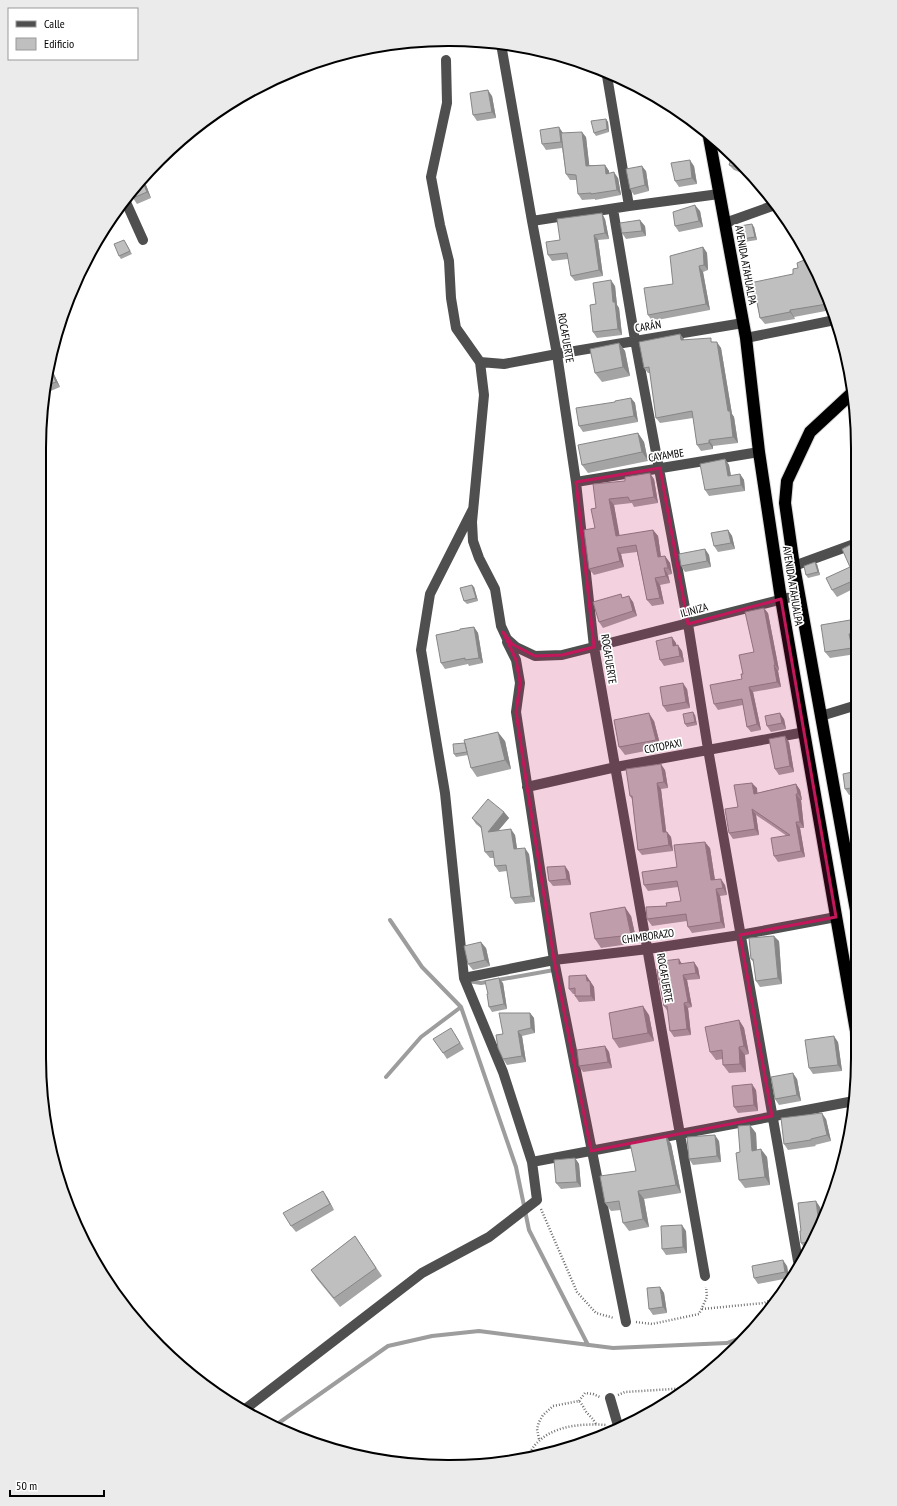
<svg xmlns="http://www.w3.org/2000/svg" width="897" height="1506" viewBox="0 0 897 1506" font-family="'PT Sans Narrow',sans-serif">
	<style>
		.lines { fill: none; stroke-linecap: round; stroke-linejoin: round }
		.stream { stroke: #9d9d9d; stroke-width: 4 }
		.highway-casing { stroke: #dbdbdb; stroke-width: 14 }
		.path { stroke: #717171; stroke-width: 2.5; stroke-dasharray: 1 2; stroke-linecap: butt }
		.minor { stroke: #4f4f4f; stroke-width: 10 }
		.highway { stroke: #000; stroke-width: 12 }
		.wall { fill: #a4a4a4 }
		.shaded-wall { fill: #868686 }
		.building { fill: #bfbfbf; stroke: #868686 }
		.marked { fill: #c2185b; fill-opacity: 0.2; stroke: #c2185b; stroke-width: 3; stroke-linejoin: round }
		.labels { text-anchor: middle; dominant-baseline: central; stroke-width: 3.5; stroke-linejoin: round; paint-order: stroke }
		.street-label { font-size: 11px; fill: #000; stroke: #fff }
		.rim { fill: none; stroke: #000; stroke-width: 2 }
	</style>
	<rect width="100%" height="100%" fill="#fff"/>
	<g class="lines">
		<path class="stream" d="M390,920L422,967L461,1007L516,1167L529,1230L588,1345
			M468,981L481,983L554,970
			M386,1077L421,1037L461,1007
			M273,1427L388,1346L432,1336L479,1331L613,1348L727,1343L748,1335"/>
		<defs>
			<path id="highway" d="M709,137L746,338L759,452L781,599L857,1037
				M852,393L810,432L787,481L785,503L794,566L857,916"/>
		</defs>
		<use href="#highway" class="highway-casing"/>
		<path class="path" d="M541,1209L577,1292L596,1313L614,1318
			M702,1309L764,1303L780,1296
			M636,1322L652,1324L699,1314L707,1297L706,1287
			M618,1395L625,1392L689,1388
			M579,1401L585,1393L593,1394L600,1397
			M539,1439L537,1429L539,1422L543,1415L553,1406L579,1401C583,1405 584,1409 587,1413C590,1416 593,1419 596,1424
			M527,1458C541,1426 577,1423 607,1425"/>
		<path class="minor" d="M501,44L532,221L557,354L576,482L594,647L705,1276
			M446,60L447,103L431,177L440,225L449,261L451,298L456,328L480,362L484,395L472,522L473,541L479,558L495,589L501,626L507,639L516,647L535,656L562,655L799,595
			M125,200L143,240
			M629,206L719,194
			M613,209L635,340L688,624L708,749L798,1261
			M532,221L629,206L606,70
			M725,223L775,205
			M746,338L835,320
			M480,362L504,364L557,354L743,323
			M576,482L759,452
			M794,566L857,543
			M507,642L516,660L520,683L516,712L554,960L626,1322
			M821,716L857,705
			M527,787L616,767L805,732
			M464,978L554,960L648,949L740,935L836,917
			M532,1162L854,1101
			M610,1398L619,1429
			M244,1410L422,1273L489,1237L537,1200L532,1162L503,1072L464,978L445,793L421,650L430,594L473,509"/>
		<use href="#highway" class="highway"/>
	</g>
	<path class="wall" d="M492,96L496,118L477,121L473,115Z
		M606,119L608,122L609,132L596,136L594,133Z
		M563,133L586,137L589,165H605L609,171V173L618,178L621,195L595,200V199L582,200L578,194L577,180H570L566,174L562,148L546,150L542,144Z
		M732,157L755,178L734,170L729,165Z
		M694,166L697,184L679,187L675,181Z
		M646,171L649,191L634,195L630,189Z
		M142,180L146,185L151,198L137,204L133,198Z
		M700,211L703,227L679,232L675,226Z
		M605,219L609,239L598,240L603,276L575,281L571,276L568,259L552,261L548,255L560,240Z
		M645,226L646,236L626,239L622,233Z
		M754,227L757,240L744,242L742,239Z
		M126,243L132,254L121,259L119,256Z
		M703,247L707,253L708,270L703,272L710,310L652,321L648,315L673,284Z
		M809,258L831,310L794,317L795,319L765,324L760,318L757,304L753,298L793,274L798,268Z
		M615,286L617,305L619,308L622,335L597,338L593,332L596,304Z
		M680,334L684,340L714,342L721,348L732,414L734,417L738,443L713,446V449L701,451L697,445L693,418L660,423L656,418L650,373H648L644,368Z
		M619,343L625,351L630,376L602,382L595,373Z
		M51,368L53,372L60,387L46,393Z
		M631,398L635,403L638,422L583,432L579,426L615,402Z
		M638,433L644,442L648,461L588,473L582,465Z
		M725,459L729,465L731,476L740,474L744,480L745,491L709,496L705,490Z
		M654,479L658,503L634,507L632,503L614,505L619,536L653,530L658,536L661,557L665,556L670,563L672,574L668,575L670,583L660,585L664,604L652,606L647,600L637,552L621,554L624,567L594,575L589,569L595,528L596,508L625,481Z
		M728,530L732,536L735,549L718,552L714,546Z
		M857,542V587L837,597L832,590L850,567Z
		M705,549L709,555L711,567L685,572L681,566Z
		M817,564L820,575L808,578L806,575Z
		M474,587L478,601L467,604L464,601Z
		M624,598L633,602L637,616L603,628L599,622Z
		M768,613L779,670L778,671L781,687L753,692L761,730L751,732L747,727L743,705L718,710L714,704L742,679L743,674L754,652Z
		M857,619V639L854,640L856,654L830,658L825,652Z
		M474,627L478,633L483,663L469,666L468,664L445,669L441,663L460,630Z
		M676,643V645L682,651L684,662L664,666L660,660Z
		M687,689L690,708L667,712L663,706Z
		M695,715L697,725L687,727L685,724Z
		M784,719L786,729L771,732L767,726Z
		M654,721L661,748L625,755L619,747Z
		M505,741L511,769L477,777L471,768L468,755L456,757L454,754Z
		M789,742L794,772L779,775L775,769Z
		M665,770L668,788L661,789L666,832H667L671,837L673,851L642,855L638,850L632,799L630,796Z
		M857,771V793L849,795L845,789Z
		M796,784L800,790L802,800H801L804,828H800L805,857L778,862L774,856L787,836L756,815L759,835L733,839L729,833L738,807L757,788V793Z
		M857,811V827L854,824Z
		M504,812L509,818L498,831L515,835L517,849L529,854L535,902L515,904L511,898L507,871L499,872L495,866L494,858H490L485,852L482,829L476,824L472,818Z
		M710,848L715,880L725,885L727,895L720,896L725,928L692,933L688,927L687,921L652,926L647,919L667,906L681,901L678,887L648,891L644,885L677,867Z
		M565,866L569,872L571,885L553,886L549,881Z
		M631,916L637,943L601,948L595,939Z
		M779,941L782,984L760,987L756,981L754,963L751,959Z
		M486,948L490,966L473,970L468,964Z
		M682,964L698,968L700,979L687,980L692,1007L688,1008L691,1035L674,1037L670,1031L668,1012L664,1006L659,981L658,979L664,969Z
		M586,975L594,987L595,1001L579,1002L575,996V994H573L569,989Z
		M503,983L507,1009L492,1012L489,1007L488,994Z
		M530,1013L534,1018L535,1033L522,1036L526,1062L507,1065L503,1059V1034Z
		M649,1015L654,1041L619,1048L613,1039Z
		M739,1020L744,1028L749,1054L745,1055L746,1072L729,1073L723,1065V1059L716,1060L710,1052Z
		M455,1034L464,1049L447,1059L443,1053Z
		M838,1042L842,1071L813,1074L809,1068Z
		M605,1046L609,1052L612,1068L583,1072L579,1066Z
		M797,1079L801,1101L779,1105L775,1099Z
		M756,1090L758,1111L738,1113L734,1107Z
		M826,1119L831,1141L815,1145L816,1146L788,1150L784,1144Z
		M756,1133L757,1150L767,1157L770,1185L745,1188L739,1180L740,1152Z
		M666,1136L671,1144L681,1193L644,1199L649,1227L629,1231L623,1223L621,1210L611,1211L605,1203L636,1171Z
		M719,1141L721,1162L693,1165L689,1159Z
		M575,1158L579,1164L581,1187L561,1189L556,1183Z
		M327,1197L334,1210L296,1232L291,1226Z
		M820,1207L822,1219L807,1248L805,1249L801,1243V1231Z
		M686,1231L687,1253L666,1255L662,1249Z
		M355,1236L382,1276L340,1307L317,1279L311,1270Z
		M787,1266L789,1278L758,1284L754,1278Z
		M660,1287L664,1293L667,1313L653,1315L649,1309Z"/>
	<path class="shaded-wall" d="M488,90L492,96L496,118L492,112Z
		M606,119L608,122L609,132L607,129Z
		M559,127L563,133L565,148L561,142Z
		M582,132L586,137L590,171L586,166Z
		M690,160L694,166L697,184L692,178Z
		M605,165L609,171L610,180L606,174Z
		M642,166L646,171L649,191L645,185Z
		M614,172L618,178L621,195L617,190Z
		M142,180L146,185L151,198L147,192Z
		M695,205L700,211L703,227L699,221Z
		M602,213L605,219L609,239L605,233Z
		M640,220L645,226L646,236L642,231Z
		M752,224L754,227L757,240L755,237Z
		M594,235L598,240L603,276L599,270Z
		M703,247L707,253L708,270L704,265Z
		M699,266L703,272L710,310L706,304Z
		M611,280L615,286L617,305L619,308L622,335L618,329L613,302Z
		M790,310L794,317L795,319L790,312Z
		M680,334L684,339L685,346L681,340Z
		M717,342L721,348L732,414L734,417L738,443L733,437L728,411Z
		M619,343L625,351L630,376L623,367Z
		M51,368L53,372L60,387L56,382L50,369Z
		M631,398L635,403L638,422L634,416Z
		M638,433L644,442L648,461L642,452Z
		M709,440L713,446V449L709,443Z
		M725,459L729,465L732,482L728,476Z
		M650,473L654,479L658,503L654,497Z
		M740,474L744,480L745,491L741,485Z
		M609,499L614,505L621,543L616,536Z
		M653,530L658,536L662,564L658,557Z
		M728,530L732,536L735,549L731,543Z
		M617,548L621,554L624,567L620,561Z
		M705,549L709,555L711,567L707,561Z
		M665,556L670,563L672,574L668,568Z
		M815,562L817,564L820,575L818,572Z
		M664,568L668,575L670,583L666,576Z
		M655,578L660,585L664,604L660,598Z
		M472,585L474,587L478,601L476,598Z
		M629,596L633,602L637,616L633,611Z
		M764,608L768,613L779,670L775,665Z
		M474,627L478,633L483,663L479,658Z
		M849,634L854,640L856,654L852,648Z
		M672,637L676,643L678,652L673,646Z
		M678,645L682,651L684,662L680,656Z
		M774,665L778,671L781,687L777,682Z
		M683,683L687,689L690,708L686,702Z
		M749,687L753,692L761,730L757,724Z
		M693,712L695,715L697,725L695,722Z
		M649,713L654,721L661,748L656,740Z
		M780,713L784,719L786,729L782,723Z
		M498,732L505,741L511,769L505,760Z
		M785,736L789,742L794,772L790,766Z
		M661,764L665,770L668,788L664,782Z
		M657,783L661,789L667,838L663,832Z
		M752,783L757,788L758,799L754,794Z
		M796,784L800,790L802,800L798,794Z
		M796,794L801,800L804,828L800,822Z
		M752,809L756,815L759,835L755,829Z
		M504,812L509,818L492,838L488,832Z
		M796,822L800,828L805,857L801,851Z
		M511,829L515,835L518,855L514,849Z
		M667,832L671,837L673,851L669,845Z
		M705,842L710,848L716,887L711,880Z
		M525,848L529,854L535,902L531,896Z
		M565,866L569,872L571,885L567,879Z
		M721,879L725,885L727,895L723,888Z
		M716,889L720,896L725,928L721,922Z
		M625,907L631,916L637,943L631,935Z
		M774,936L779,941L782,984L778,978Z
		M481,942L486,948L490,966L485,960Z
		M679,959L682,964H679Z
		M694,962L698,968L700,979L696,973Z
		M586,975L594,987L595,1001L591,996L587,981Z
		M683,975L687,980L692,1007L688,1002Z
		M499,978L503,983L507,1009L504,1004Z
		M684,1003L688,1008L691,1035L687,1029Z
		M643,1006L649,1015L654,1041L648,1033Z
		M530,1013L534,1018L535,1033L531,1028Z
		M739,1020L744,1028L749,1054L744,1046Z
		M518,1031L522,1036L526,1062L522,1056Z
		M834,1036L838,1042L842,1071L838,1065Z
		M605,1046L609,1052L612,1068L608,1062Z
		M739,1047L745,1055L746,1072L740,1064Z
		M793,1073L797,1079L801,1101L797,1095Z
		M752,1084L756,1090L758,1111L754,1105Z
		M822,1113L826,1119L831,1141L827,1135Z
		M750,1125L756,1133L757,1158L752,1151Z
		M715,1135L719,1141L721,1162L717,1156Z
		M666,1136L671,1144L681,1193L676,1185Z
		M761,1149L767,1157L770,1185L765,1177Z
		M575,1158L579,1164L581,1187L577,1182Z
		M323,1191L327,1197L334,1210L330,1204Z
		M638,1191L644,1199L649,1227L643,1219Z
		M816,1201L820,1207L822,1219L819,1224Z
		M682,1225L686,1231L687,1253L683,1247Z
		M783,1260L787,1266L789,1278L785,1272Z
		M660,1287L664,1293L667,1313L663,1307Z"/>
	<path class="building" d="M488,90L492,112L473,115L470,93Z
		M606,119L607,129L594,133L591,121Z
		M559,127L561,142L542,144L540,130Z
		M582,132L586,166L605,165L606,174L614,172L617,190L591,194V193L578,194L576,175L566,174L561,133Z
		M732,157L747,170L729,165Z
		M690,160L692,178L675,181L671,163Z
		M642,166L645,185L630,189L626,169Z
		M142,180L147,192L133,198L131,193Z
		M695,205L699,221L675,226L673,212Z
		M602,213L605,233L594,235L599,270L571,276L567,253L548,255L546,242L560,240L557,219Z
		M640,220L642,231L622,233L620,223Z
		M752,224L755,237L742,239L740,226Z
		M124,240L130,251L119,256L114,244Z
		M703,247L704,265L699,266L706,304L648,315L644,288L673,284L670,256Z
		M809,258L816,275V277H817L828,305H827V304L809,307L790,310V312L760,318L756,297L753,298L750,283L793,274V269L798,268L797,263Z
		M611,280L613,302H615L618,329L593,332L590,305L596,304L593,283Z
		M680,334L681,340L711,338V342H717L728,411H730L733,437L709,440V443L697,445L692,411L656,418L649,367L644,368L639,342Z
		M619,343L623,367L595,373L590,349Z
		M50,369L56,382L47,385Z
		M631,398L634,416L579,426L576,408L615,402V401Z
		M638,433L642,452L582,465L578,445Z
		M725,459L728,476L740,474L741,485L705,490L700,464Z
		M650,473L654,497L630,501L628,497L609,499L616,536L653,530L658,557L665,556L668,568H664L666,576L655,578L660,598L647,600L636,545L617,548L620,561L589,569L584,530L595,528L591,509L596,508L593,484L625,481V477Z
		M857,497V506L854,498Z
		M728,530L731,543L714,546L711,533Z
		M856,542H857V579L832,590L826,578L850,567L842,549Z
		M705,549L707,561L681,566L679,554Z
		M815,562L818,572L806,575L804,566Z
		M472,585L476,598L464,601L460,588Z
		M621,594L622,598L629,596L633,611L599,622L593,602Z
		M764,608L775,665H774L777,682L749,687L757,724L747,727L742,699L714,704L710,685L742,679L741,674H743L739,655L754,652L745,612Z
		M856,619H857V631L849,634L852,648L825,652L821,625Z
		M474,627L479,658L465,660V658L441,663L436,635L460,630V629Z
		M672,637L673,646L678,645L680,656L660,660L656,641Z
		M683,683L686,702L663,706L660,687Z
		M693,712L695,722L685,724L683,714Z
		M649,713L656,740L619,747L614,720Z
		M780,713L782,723L767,726L765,716Z
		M498,732L505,760L471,768L464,740Z
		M785,736L790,766L775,769L769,739Z
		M465,743L467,752L454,754L453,744Z
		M661,764L664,782L657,783L663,832H667L669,845L638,850L632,796H630L626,769Z
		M857,771V787L845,789L843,774Z
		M752,783L754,794L796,784L798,794H796L800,822H796L801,851L774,856L771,838L790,835L752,809L755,829L729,833L725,809L738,807L734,785Z
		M488,799L504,812L488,832L511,829L514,849L525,848L531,896L511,898L506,865L495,866L493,851L485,852L481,826L472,818Z
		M857,811V823L854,824L852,812Z
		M705,842L711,880L721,879L723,888L716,889L721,922L688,927L686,914L647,919L646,907L667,906L666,903L681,901L677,881L644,885L642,872L677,867L674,845Z
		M565,866L567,879L549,881L547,867Z
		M625,907L631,935L595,939L590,913Z
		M774,936L778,978L756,981L753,959H751L749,938Z
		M481,942L485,960L468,964L464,946Z
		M679,959V964L694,962L696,973L683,975L688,1002L684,1003L687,1029L670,1031L667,1006H664L659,979H658L657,969H664L663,961Z
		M586,975L587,981H590L591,996H575V988L569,989V976Z
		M499,978L504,1004L489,1007L487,994H488L485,981Z
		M643,1006L648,1033L613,1039L609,1013Z
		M499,1013H530L531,1028L518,1031L522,1056L503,1059L498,1048L496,1035L503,1034Z
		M739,1020L744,1046L739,1047L740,1064L723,1065L722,1050L710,1052L705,1027Z
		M451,1028L460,1043L443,1053L433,1039Z
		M834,1036L838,1065L809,1068L805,1040Z
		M605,1046L608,1062L579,1066L577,1050Z
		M793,1073L797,1095L775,1099L771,1077Z
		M752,1084L754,1105L734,1107L732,1086Z
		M822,1113L827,1135L811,1139V1140L784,1144L781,1118Z
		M750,1125L752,1151L761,1149L765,1177L739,1180L736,1153L740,1152L738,1126Z
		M715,1135L717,1156L689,1159L687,1137Z
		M666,1136L676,1185L638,1191L643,1219L623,1223L619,1201L605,1203L600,1176L636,1171L630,1143Z
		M575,1158L577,1182L556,1183L554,1160Z
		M323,1191L330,1204L291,1226L283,1213Z
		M816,1201L819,1224L810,1242L801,1243L800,1231H801L798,1203Z
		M682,1225L683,1247L662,1249L661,1226Z
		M355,1236L376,1268L334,1298L311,1270Z
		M783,1260L785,1272L754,1278L752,1266Z
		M660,1287L663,1307L649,1309L647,1288Z"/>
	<path class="marked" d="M660,468L688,624L781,599L836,917L740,935L772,1116L591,1151L554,960L527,787L516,712L520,683L516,660L503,632L512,644L535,656L562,655L594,647L576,482Z"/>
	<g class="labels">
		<g class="street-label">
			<text transform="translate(746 265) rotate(80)">AVENIDA ATAHUALPA</text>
			<text transform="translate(648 326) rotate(-9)">CARÁN</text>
			<text transform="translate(566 338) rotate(80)">ROCAFUERTE</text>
			<text transform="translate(666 455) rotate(-9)">CAYAMBE</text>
			<text transform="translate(793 586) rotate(81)">AVENIDA ATAHUALPA</text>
			<text transform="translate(694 610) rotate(-15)">ILINIZA</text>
			<text transform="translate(609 659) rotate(81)">ROCAFUERTE</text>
			<text transform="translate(663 746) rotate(-11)">COTOPAXI</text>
			<text transform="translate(648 936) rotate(-8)">CHIMBORAZO</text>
			<text transform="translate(665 978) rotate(80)">ROCAFUERTE</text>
		</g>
	</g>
	<path d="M0 0H897V1506H0ZM448 46H449A402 402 0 0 1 851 448V1058A402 402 0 0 1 449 1460H448A402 402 0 0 1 46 1058V448A402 402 0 0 1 448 46Z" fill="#ebebeb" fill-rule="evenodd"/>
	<path class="rim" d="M448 46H449A402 402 0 0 1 851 448V1058A402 402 0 0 1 449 1460H448A402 402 0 0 1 46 1058V448A402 402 0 0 1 448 46Z"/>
	<rect x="8" y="8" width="130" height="52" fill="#ffffff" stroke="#999999"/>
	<rect x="16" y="21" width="20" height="6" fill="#4f4f4f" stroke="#999999"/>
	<text x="44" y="28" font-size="12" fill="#000000">Calle</text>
	<rect x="16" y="38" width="20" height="12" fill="#bfbfbf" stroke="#999999"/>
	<text x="44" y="48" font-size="12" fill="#000000">Edificio</text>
	<path d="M10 1490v6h94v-6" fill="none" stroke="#000000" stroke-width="2"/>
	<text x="16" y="1490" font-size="12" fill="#000000" stroke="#ffffff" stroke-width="3" paint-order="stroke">50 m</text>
</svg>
